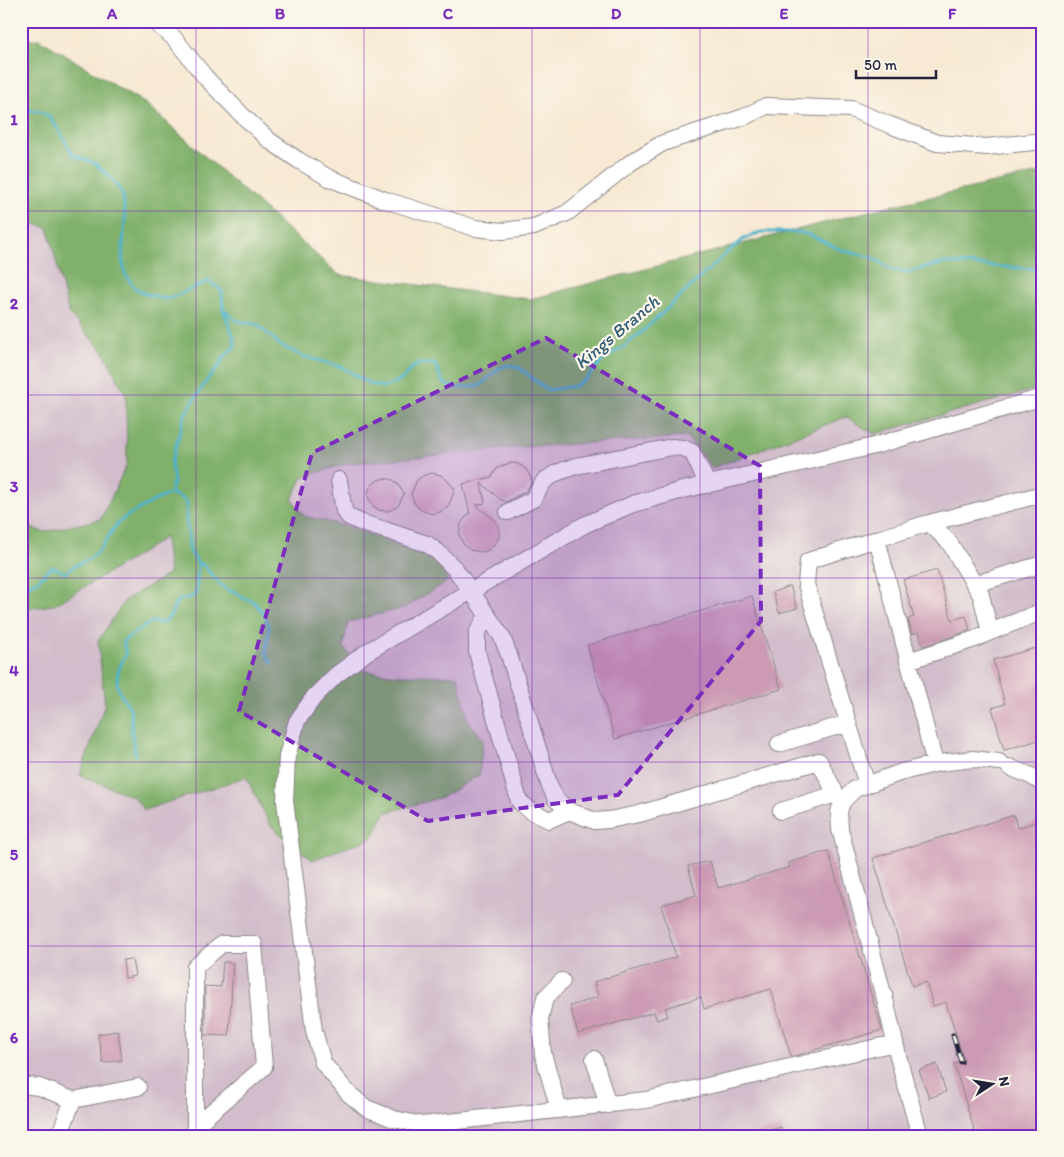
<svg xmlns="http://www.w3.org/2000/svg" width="1064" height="1157" viewBox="0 0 1064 1157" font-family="Itim,sans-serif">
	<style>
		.industrial { fill: #d1bdcb }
		.forest { fill: #80b06a; stroke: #516952 }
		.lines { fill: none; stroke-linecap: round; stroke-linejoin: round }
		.stream { stroke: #4ab1c9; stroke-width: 3 }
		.building { fill: #cc9ab3 }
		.minor-casing { stroke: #8c8687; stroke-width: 18 }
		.minor { stroke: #fff; stroke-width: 16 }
		.rail-casing { stroke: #22223b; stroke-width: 5 }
		.rail { stroke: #fbf7ec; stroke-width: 3; stroke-dasharray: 9; stroke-linecap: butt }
		.marked { fill: #7b2cbf; fill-opacity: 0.2; stroke: #7b2cbf; stroke-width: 4; stroke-dasharray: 10 6; stroke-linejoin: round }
		.grid { fill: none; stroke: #7b2cbf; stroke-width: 1; stroke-opacity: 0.55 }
		.labels { text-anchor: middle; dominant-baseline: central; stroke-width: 4.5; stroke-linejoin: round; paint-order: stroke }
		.water-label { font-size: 18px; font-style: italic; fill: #325b74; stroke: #fbf7ec }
		.neatline { fill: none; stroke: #7b2cbf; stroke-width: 2 }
		.grid-label { font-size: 16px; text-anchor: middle; font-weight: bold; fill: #7b2cbf }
	</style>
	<rect width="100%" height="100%" fill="#fbf7ec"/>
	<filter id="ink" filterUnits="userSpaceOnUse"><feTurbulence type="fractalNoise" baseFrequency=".02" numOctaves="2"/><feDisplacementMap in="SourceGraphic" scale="10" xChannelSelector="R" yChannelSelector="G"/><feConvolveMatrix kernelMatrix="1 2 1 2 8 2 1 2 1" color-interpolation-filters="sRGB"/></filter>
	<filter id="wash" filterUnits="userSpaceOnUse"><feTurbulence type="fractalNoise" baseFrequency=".0096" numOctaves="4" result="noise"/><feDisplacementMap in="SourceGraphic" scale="20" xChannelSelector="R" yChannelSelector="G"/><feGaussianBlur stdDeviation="1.12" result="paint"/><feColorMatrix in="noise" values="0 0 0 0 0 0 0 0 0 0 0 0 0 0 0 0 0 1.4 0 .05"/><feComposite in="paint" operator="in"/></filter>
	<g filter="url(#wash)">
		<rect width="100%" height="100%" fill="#f7e9d3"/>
		<path class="industrial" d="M21,219L48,228L69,314L103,351L126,395L127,464L101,519L44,532L21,525Z
			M1043,387V1136H21V609L54,605L140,554L165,536L169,574L125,600L98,641L105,704L80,775L134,797L144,810L246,777L271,826L372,838L385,813L442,797L483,739L468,720L458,676L399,675L365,671L343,647L348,622L404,608L350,527L304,516L292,499L303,477L345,464L524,447L687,437L712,468L846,417L874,434Z"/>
		<path class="forest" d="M39,39L146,104L339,275L530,299L881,208L1043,172V387L874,434L846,417L712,468L687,437L524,447L345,464L303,477L292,499L304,516L350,527L436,559L448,581L404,608L348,622L343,647L365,671L399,675L458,676L468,720L483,739L479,775L442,797L385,813L372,838L312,860L271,826L246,777L144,810L134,797L80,775L105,704L98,641L125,600L169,574L165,537L140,554L54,605L21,609V525L44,532L101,519L127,464L126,395L103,351L69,314L48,228L21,219V40Z"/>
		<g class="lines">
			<path class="stream" d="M21,109L39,111L49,116L58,129L73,155L96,164L114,181L123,195L125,218L122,258L125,274L134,287L143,293L165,299L176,296L208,281L222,291L223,309L234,338L235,346L224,357L219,366L207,380L185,414L171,463L174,483L171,487V494
				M223,309L235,320L258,325L280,345L302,356L342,367L370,384L384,387L401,380L412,368L418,364H434L438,370L441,379L445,384L455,388L471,387L481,385L499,368L509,365L520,368L544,388L549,390L575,386L587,378L602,361L626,345L644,330L730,250L744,239L761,232H798L810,235L841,250L871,257L893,270L907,272L945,263L1037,269L1043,268
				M21,589L38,580L49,569L54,567L65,573C75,563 86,563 94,555C104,547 109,534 117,524C121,518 165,494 171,494C176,494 184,499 187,503L186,519L189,541V550L198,563L203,565L221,585L229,591L236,592L243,598L253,601L261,610L266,618L269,628L266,653L272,663
				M136,755C134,747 132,739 132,731C131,725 132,718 131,712C129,704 125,701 121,695C113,680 119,667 126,654L123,641L146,625L154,621L158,623H164L172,613L175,604L181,599L189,598L196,594L197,588L198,563"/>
		</g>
		<g id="blocks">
			<path class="building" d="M513,463L518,464L526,469L530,476L532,482L526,491L506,502L500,499L481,483L485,503L476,505L496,521L499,528V537L495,544L489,550L481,552L470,550L464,545L459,535L461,524L464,519L470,514L463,484L492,477L495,471L499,467L507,464Z
				M432,473L441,475L445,478L455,489L451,500L447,508L440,512L434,514L429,513L421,510L415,504L411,494L417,480L424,475Z
				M385,478L393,480L397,483L404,494L398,506L391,510L387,511L379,510L373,506L369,499L368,494L369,489L374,483L378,480Z
				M937,570L952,620L966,616L970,630L923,646L919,632L912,634L908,619L914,617L903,580Z
				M790,586L797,608L779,613L773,592Z
				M752,596L781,689L615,739L587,645Z
				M1043,646V739L1004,750L992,708L1005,704L993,660Z
				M1014,815L1017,828L1039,821L1043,833V1136H976L954,1064L964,1061L946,1002L933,1006L926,982L912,986L873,858Z
				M828,851L882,1030L791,1057L771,989L704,1009L701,997L665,1008L668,1016L657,1020L654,1012L578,1034L570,1006L598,997L594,982L676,957L661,905L696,895L688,866L710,861L718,888L790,867L788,863Z
				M132,959L135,976L125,978L123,960Z
				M223,962L233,963L229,1036L205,1035V986L221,987Z
				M118,1031L122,1060L103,1063L98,1034Z
				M937,1064L946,1092L929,1098L919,1070Z
				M781,1127L784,1136H758V1133Z"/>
		</g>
	</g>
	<g filter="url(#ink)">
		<use href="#blocks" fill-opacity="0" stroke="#8c8687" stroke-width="1"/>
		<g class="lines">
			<defs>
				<path id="minor" d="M153,21L174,38L206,78L243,116L270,141L298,160L329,178L385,200L475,228L503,231L534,227L567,213L630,163L663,143L744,117L766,106L851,109L890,125L937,143L987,147L1043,141
					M339,480L344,511L349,517L362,523L385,530L427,544L438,552L455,569L471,591L502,637L509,655L549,784L556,799L569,811L595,821L609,820L639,814L819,761L836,794L842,802
					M508,512L533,499L544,481L556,473L576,466L672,447L683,448L692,452L708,485
					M929,523L1043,494
					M877,539L929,523L949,542L981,595L990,632L975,639L908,661
					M975,584L1043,564
					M487,615L477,633V652L519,801L531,811L549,820L569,811
					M990,632L1043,611
					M779,744L848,723
					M1009,767L1029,775L1043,783
					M867,785L806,584L808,561L877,539L935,764
					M781,811L836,794
					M882,990L840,829L839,812L842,802L855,789L902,772L939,763L973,759L999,762
					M884,995L899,1060L920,1136
					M895,1043L646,1100L422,1125L394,1119L366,1108L348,1093L323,1063L314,1031L285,801L287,756L297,721L314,697L336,675L367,652L584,525L633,504L683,490L874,446L1043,397
					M594,1059L608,1105
					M21,1085L39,1087L73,1100
					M559,1110L543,1054L540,1019L545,998L562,981
					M59,1136L73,1100L138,1087
					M195,1136V967L222,944H254L264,1067L195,1126"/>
			</defs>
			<use href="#minor" class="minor-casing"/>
			<use href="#minor" class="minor"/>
			<defs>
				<path id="rail" d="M953,1035L961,1062"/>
			</defs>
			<use href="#rail" class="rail-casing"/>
			<use href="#rail" class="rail"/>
		</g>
	</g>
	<path class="marked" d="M546,338L760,466L761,621L618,795L428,821L239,711L312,453Z"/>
	<path class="grid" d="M196,21V1136M364,21V1136M532,21V1136M700,21V1136M868,21V1136M21,211H1043M21,395H1043M21,578H1043M21,762H1043M21,946H1043"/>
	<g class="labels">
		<g class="water-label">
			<text transform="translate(617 332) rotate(-40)">Kings Branch</text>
		</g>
	</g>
	<rect width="1064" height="1157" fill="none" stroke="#fbf7ec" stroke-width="55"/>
	<g transform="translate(992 1084) rotate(78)" stroke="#fbf7ec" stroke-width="4" paint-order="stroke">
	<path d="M0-4L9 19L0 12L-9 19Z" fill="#22223b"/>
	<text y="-8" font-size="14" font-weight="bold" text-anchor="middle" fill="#22223b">N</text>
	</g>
	<path d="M856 70v8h80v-8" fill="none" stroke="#22223b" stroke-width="2.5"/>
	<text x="864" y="70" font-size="15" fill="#22223b" stroke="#fbf7ec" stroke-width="4" paint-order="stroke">50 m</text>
	<rect x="28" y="28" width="1008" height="1102" class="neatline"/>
	<g class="grid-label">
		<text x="112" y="19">A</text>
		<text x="280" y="19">B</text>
		<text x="448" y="19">C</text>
		<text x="616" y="19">D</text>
		<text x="784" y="19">E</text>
		<text x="952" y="19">F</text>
		<text x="14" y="125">1</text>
		<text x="14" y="309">2</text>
		<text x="14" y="492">3</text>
		<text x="14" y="676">4</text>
		<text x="14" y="860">5</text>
		<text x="14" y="1043">6</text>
	</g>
</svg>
